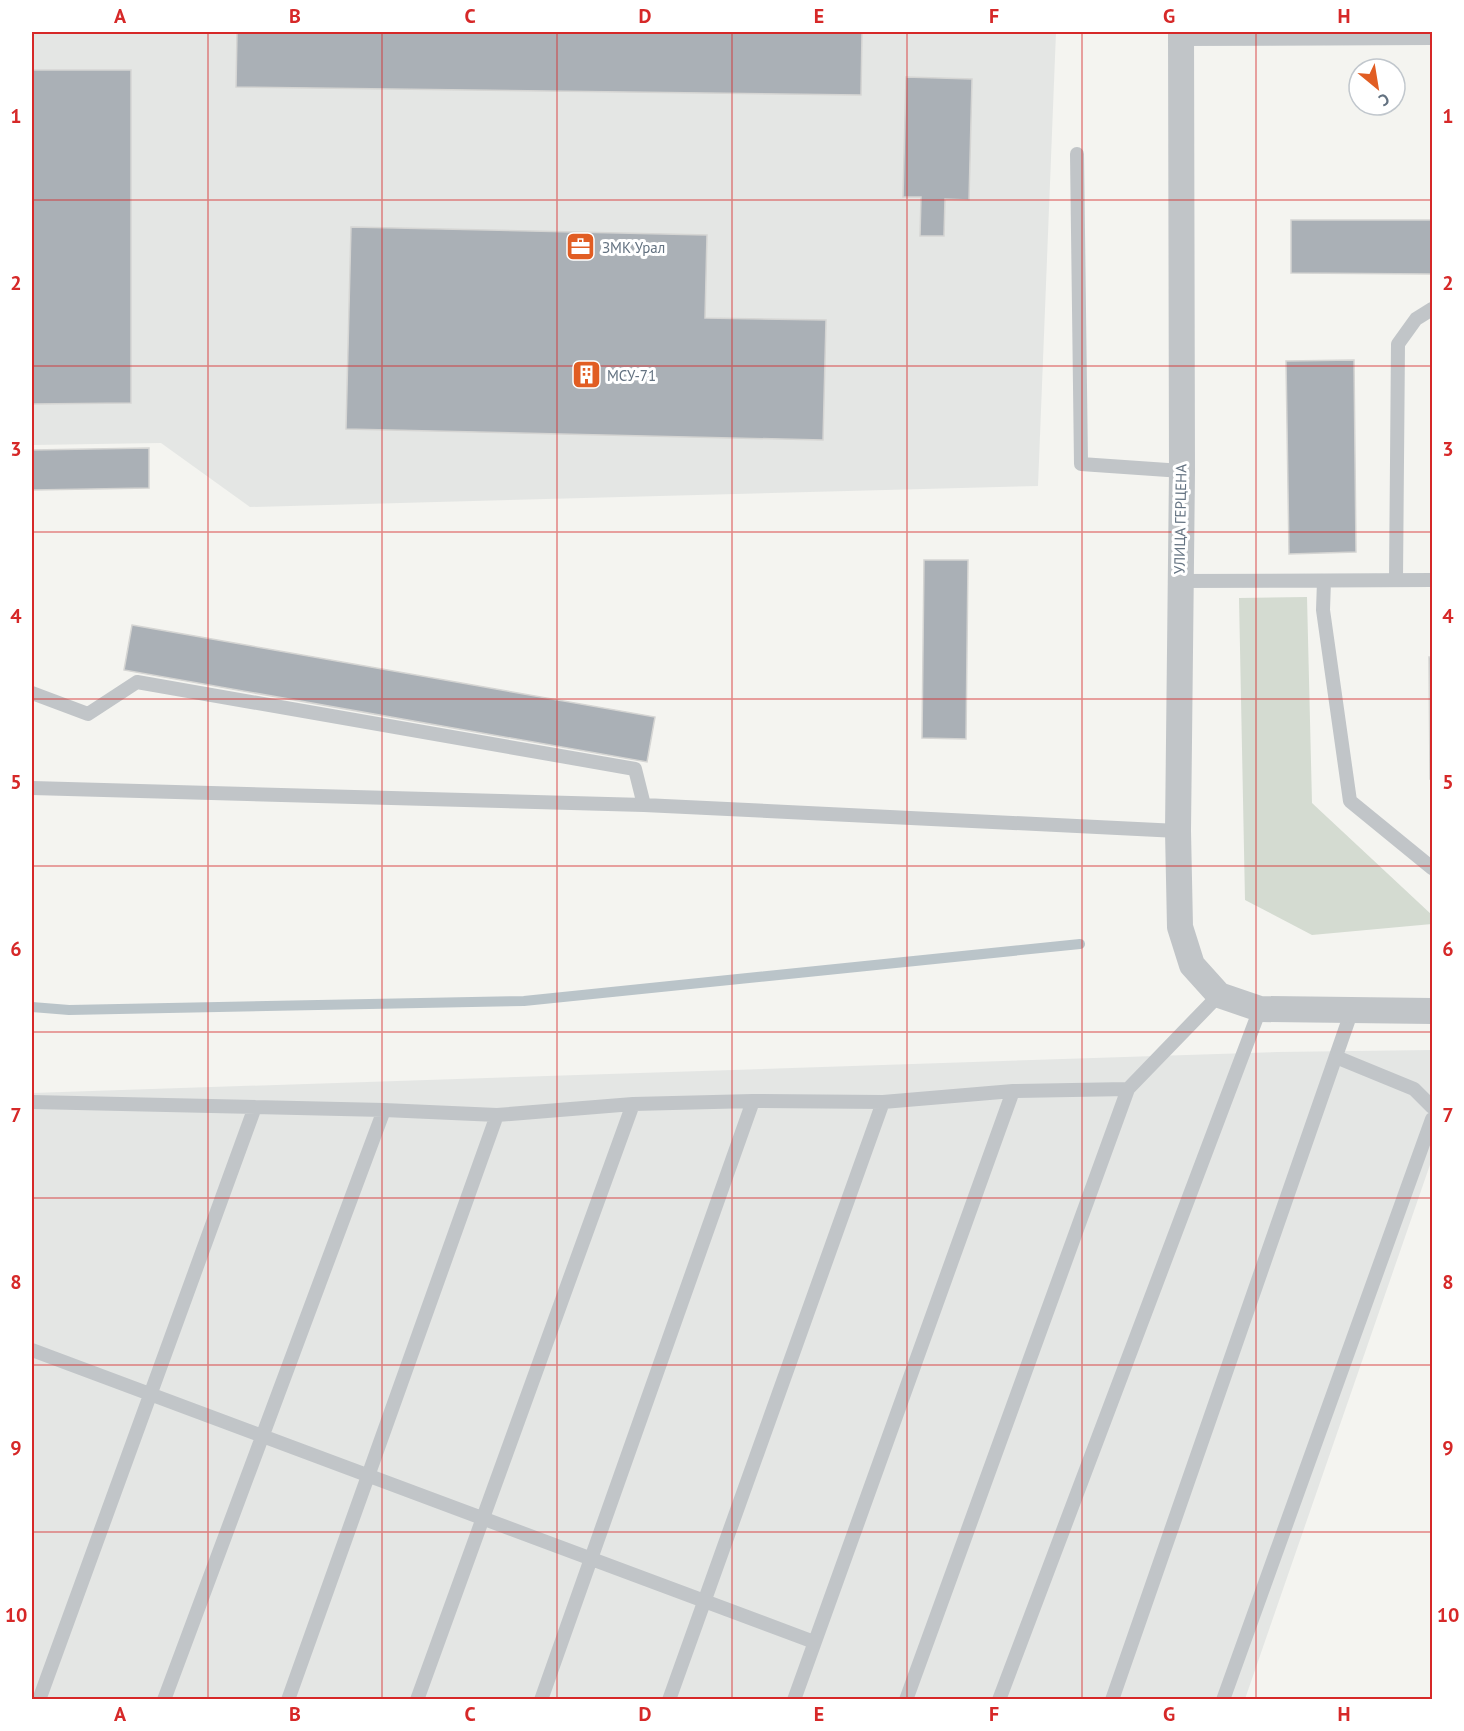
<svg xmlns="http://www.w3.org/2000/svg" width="1464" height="1731" viewBox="0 0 1464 1731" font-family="'PT Sans',sans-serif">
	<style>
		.built { fill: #e4e6e4 }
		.green { fill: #d4dbd1 }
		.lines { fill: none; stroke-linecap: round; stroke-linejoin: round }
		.stream { stroke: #bac4c9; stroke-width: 10 }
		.building { fill: #aab0b6; stroke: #d5d5d3; stroke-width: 1.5 }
		.service { stroke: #c1c5c8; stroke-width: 14 }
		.minor { stroke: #c1c5c8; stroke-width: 26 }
		.grid { fill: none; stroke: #d62828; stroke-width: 1.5; stroke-opacity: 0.55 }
		.labels { text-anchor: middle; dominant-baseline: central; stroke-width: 6; stroke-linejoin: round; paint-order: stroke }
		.poi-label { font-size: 15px; fill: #637281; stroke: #fff; text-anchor: start }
		.street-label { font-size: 15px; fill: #637281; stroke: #fff }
		.neatline { fill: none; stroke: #d62828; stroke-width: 2 }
		.grid-label { font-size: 20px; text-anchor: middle; font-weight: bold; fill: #d62828 }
	</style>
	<rect width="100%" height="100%" fill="#f4f4f0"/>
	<path class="built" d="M32,32H1056L1038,486L250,507L161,443L32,445Z
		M1432,1050V1159L1245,1699L32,1700V1093L1277,1052Z"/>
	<path class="green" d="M1307,597L1312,803L1432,915V924L1312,935L1245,900L1239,598Z"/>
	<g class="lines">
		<path class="stream" d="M32,1007L69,1010L524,1001L1080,944"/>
	</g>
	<path class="building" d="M237,32H862L861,95L236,87Z
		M32,70H131V403L32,404Z
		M906,77L972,79L969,200L945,199L944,236H920L921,197H903Z
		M1291,220H1432V274L1291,273Z
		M351,227L707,235L705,318L826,320L823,440L346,429Z
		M1354,360L1356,552L1289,554L1286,361Z
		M149,448V488L32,490V450Z
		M924,560H968L966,739L922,738Z
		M132,625L655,717L647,762L124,670Z
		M1429,657H1432V779H1430Z"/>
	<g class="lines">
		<path class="service" d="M1077,154L1081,464L1182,471
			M1396,579L1398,344L1416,319L1432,309
			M1179,581L1432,580
			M1324,581L1323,610L1350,801L1432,868
			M32,693L88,714L137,682L635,769L644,805
			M32,788L644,805L1178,831
			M1336,1057L1414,1089L1432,1107
			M32,1102L384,1110L497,1115L633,1104L753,1101L883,1102L1013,1091L1128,1089
			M32,1350L814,1642
			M39,1700L255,1107
			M164,1700L384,1110
			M288,1700L497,1115
			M417,1700L633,1104
			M541,1700L753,1101
			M669,1700L883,1102
			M794,1700L1013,1091
			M906,1700L1128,1089L1219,995
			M999,1700L1260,1009
			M1112,1700L1352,1010
			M1223,1700L1432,1119"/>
		<path class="minor" d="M1181,32L1182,471L1178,831L1180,927L1192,965L1219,995L1260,1009L1432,1011
			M1181,33L1432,32"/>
	</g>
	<path class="grid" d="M208,32V1700M382,32V1700M557,32V1700M732,32V1700M907,32V1700M1082,32V1700M1256,32V1700M32,200H1432M32,366H1432M32,532H1432M32,699H1432M32,866H1432M32,1032H1432M32,1198H1432M32,1365H1432M32,1532H1432"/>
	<defs>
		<symbol id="office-square" viewBox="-11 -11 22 22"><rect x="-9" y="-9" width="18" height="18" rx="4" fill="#e15d23" stroke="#fff"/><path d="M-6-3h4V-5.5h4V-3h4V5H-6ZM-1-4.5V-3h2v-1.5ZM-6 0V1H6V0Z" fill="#fff"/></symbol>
		<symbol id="building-square" viewBox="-11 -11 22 22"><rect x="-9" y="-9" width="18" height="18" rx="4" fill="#e15d23" stroke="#fff"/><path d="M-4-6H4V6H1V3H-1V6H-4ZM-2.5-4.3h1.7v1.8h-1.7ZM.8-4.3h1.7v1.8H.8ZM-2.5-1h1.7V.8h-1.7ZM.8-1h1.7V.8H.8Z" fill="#fff"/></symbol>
	</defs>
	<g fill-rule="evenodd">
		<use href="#office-square" x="564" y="230" width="33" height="33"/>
		<use href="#building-square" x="570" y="358" width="33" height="33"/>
	</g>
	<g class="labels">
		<g class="poi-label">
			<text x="602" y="247">ЗМК Урал</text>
			<text x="607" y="375">МСУ-71</text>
		</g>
		<g class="street-label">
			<text transform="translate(1180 519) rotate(-89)">УЛИЦА ГЕРЦЕНА</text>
		</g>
	</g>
	<rect width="1464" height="1731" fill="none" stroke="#ffffff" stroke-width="66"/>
	<g transform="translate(1377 87) rotate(150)"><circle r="28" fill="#ffffff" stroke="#c1c7cd" stroke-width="1.5"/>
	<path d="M0-4.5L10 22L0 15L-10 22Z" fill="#e15d23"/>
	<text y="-9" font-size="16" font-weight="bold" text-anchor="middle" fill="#637281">С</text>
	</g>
	<rect x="33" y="33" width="1398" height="1665" class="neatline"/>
	<g class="grid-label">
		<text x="120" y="23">A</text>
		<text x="295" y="23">B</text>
		<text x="470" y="23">C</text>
		<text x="645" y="23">D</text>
		<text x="819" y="23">E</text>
		<text x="994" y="23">F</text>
		<text x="1169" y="23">G</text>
		<text x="1344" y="23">H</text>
		<text x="16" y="123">1</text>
		<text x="1448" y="123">1</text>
		<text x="16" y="290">2</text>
		<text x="1448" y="290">2</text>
		<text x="16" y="456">3</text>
		<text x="1448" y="456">3</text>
		<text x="16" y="623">4</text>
		<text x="1448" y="623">4</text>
		<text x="16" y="789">5</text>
		<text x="1448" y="789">5</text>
		<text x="16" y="956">6</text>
		<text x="1448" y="956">6</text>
		<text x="16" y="1122">7</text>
		<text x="1448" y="1122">7</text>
		<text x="16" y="1289">8</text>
		<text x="1448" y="1289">8</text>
		<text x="16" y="1455">9</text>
		<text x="1448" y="1455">9</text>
		<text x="16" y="1622">10</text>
		<text x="1448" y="1622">10</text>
		<text x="120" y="1721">A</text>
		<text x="295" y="1721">B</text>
		<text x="470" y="1721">C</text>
		<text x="645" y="1721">D</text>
		<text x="819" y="1721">E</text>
		<text x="994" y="1721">F</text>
		<text x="1169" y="1721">G</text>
		<text x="1344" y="1721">H</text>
	</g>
</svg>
